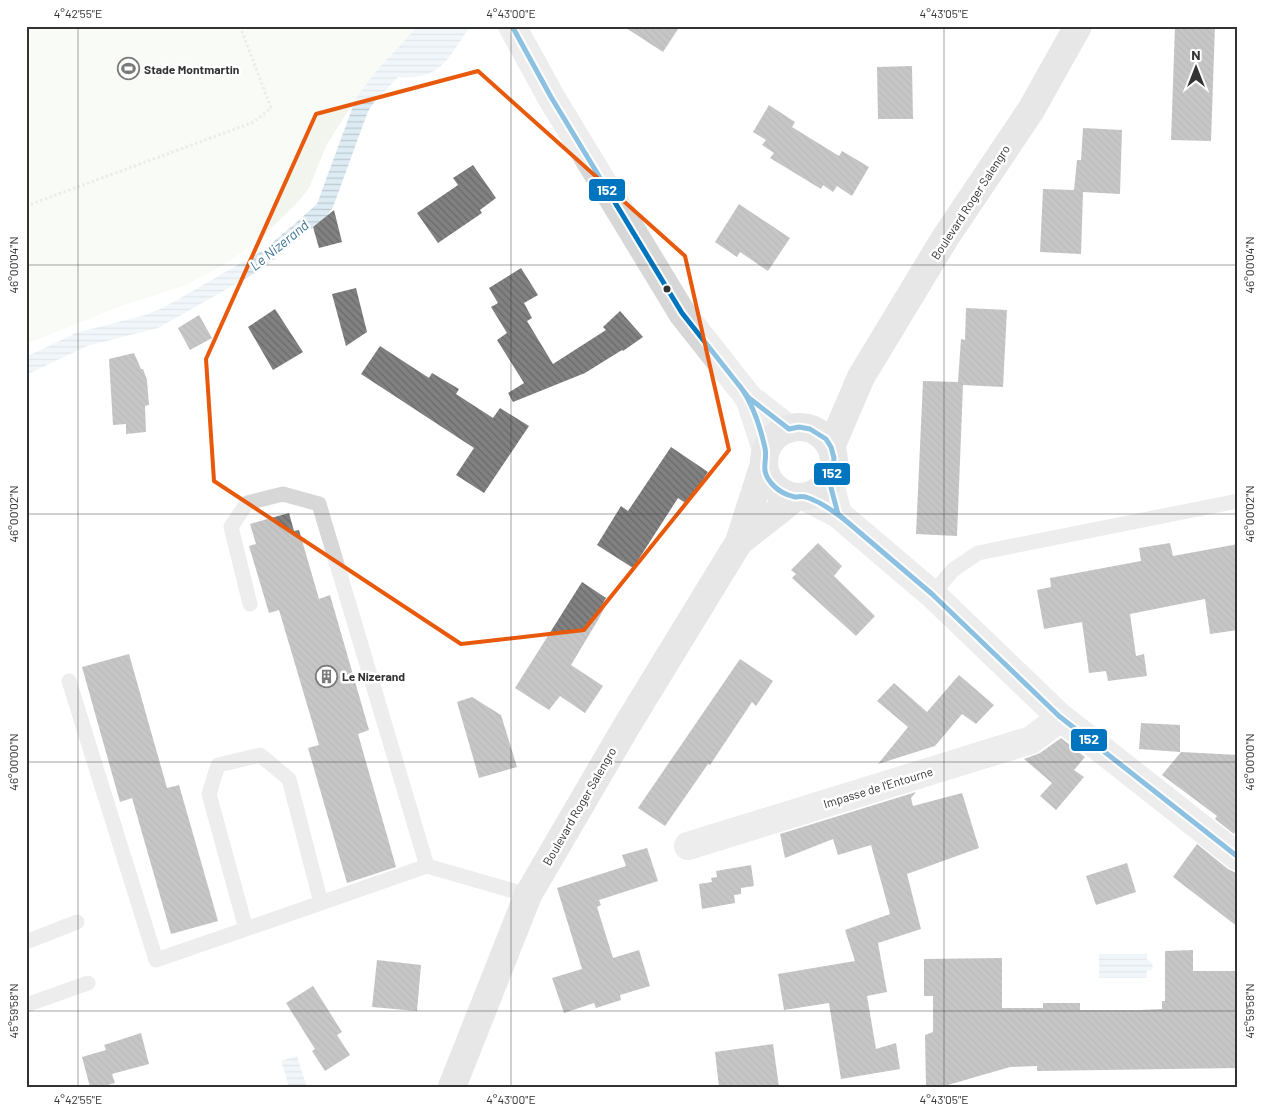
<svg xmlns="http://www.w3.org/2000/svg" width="1264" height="1113" viewBox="0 0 1264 1113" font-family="Barlow,sans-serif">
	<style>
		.pitch { fill: #f1f5ed }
		.water { fill: url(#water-rules) }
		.building { fill: url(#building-back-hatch) }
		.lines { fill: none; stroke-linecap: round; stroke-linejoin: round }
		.path { stroke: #d6d6d6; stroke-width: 3; stroke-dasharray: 2.5 2.5; stroke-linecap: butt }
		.lane { stroke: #d7d7d7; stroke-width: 15 }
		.street { stroke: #d7d7d7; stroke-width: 28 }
		.primary { stroke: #cacaca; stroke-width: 28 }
		.bus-1-casing { stroke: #fff; stroke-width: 9 }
		.bus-1 { stroke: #0075bf; stroke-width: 5 }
		.marked { fill: none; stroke: #e8590c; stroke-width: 4; stroke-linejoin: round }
		.ticks { fill: none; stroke: #333; stroke-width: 1; stroke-opacity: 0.45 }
		.bus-dot { fill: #333; stroke: #fff; stroke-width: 2 }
		.labels { text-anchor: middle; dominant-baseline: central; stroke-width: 5; stroke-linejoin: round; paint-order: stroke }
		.poi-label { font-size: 12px; font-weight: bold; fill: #333; stroke: #fff; text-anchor: start }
		.street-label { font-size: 12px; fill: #333; stroke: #fff }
		.water-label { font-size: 14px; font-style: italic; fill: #3f7597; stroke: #fff }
		.line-badge { stroke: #fff; stroke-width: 2 }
		.badge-label { font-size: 14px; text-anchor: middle; font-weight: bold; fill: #fff }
		.neatline { fill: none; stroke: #333; stroke-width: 2 }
		.ticks-label { font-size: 12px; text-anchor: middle; fill: #333 }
	</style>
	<defs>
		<pattern id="water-rules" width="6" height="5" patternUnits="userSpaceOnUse" patternTransform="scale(1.25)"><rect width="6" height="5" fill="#ddebf3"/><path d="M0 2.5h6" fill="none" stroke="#becad1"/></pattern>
		<pattern id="building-back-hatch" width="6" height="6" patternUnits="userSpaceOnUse" patternTransform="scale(1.25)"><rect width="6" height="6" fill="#818181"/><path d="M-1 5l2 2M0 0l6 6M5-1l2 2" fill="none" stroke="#6a6a6a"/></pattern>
	</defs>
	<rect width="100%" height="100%" fill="#fff"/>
	<path class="pitch" d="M26,26H418L378,69L356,98L326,146L309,188L298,202L263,236L230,261L187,285L124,305L26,344Z"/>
	<path class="water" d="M418,26L470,27C447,59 442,80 398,77L371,106L367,114L333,207L327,216L262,269L158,328L87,346L26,375V357L76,333L145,315L163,308L262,251L291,227L317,204L356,98L378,69Z
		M1099,954H1147V960L1151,962L1153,967L1151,970L1147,971V978H1099Z
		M297,1056L307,1087H289L281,1061Z"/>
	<path class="building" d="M623,26H680L663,52Z
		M1175,26H1215L1211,141L1171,140Z
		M912,66L913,119H878L877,67Z
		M769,105L795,122L792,127L839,156L842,151L869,167L852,196L837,186L833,192L823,185L821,189L770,158L774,153L762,145L766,140L753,132Z
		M1083,128L1122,130L1120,194L1083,192L1081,254L1040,252L1043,189L1074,190L1077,160H1081Z
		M473,165L496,198L480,210L482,213L438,243L417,213L458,185L453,178Z
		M739,204L790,238L768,271L740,252L737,257L715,242Z
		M334,210L342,242L319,248L313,227Z
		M521,268L538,295L524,303L532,318L527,321L553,364L606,330L603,327L620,311L643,337L623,351L622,350L585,373L513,402L508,393L524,383L497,340L507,333L491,307L498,303L489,288Z
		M356,288L367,332L346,346L332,294Z
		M966,308L1007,310L1003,387L963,385L957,536L916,534L923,381L958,382L961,339L965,340Z
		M275,309L303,352L273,370L248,327Z
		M199,315L212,338L190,350L178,328Z
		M380,346L429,378L432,373L459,389L456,394L493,418L500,408L529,426L484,493L456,475L474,448L361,374Z
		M134,353L141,369H143L147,380L149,405L145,406L146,432L126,434V424L113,425L109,359Z
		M671,447L708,472L687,504L678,498L633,568L597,545L621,506L628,511Z
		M289,513L294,531L299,530L319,599L330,595L369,730L358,734L396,867L347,883L308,748L319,745L279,610L269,613L249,546L256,544L250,524Z
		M818,543L842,566L834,576L875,616L856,636L792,578L796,574L791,570Z
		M1170,543L1173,556L1238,544V630L1210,634L1205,599L1130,614L1136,656L1144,654L1147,676L1108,681L1106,671L1089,673L1082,622L1044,629L1037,590L1051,587L1050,578L1141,561L1139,548Z
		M582,582L606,598L602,605L605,607L598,620L571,665L603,686L585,713L560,696L549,710L515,688Z
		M129,654L167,788L179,785L218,921L171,934L132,798L120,802L82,667Z
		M740,659L773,681L756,706L752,702L710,765L708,764L665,826L638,808Z
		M959,675L994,705L976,724L962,714L935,746L878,764L908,727L877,701L894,683L927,712Z
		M472,697L501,715L517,767L479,778L457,702Z
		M1141,723L1180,725V752L1139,749Z
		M1061,738L1085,757L1074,770L1084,777L1056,810L1040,796L1052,783L1024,759L1040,753Z
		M1181,752L1238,755V832L1236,830L1234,834L1215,819L1217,816L1162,775Z
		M916,792L911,798L913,806L962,793L979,848L907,874L921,929L878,943L887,992L867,996L876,1049L896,1043L900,1069L841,1079L829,1003L784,1010L778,974L855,961L845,930L890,914L871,845L838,855L833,839L785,858L780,834Z
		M1197,844L1228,869L1238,874V927L1173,877Z
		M647,848L658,881L599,900L601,905L597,907L613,958L639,950L650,986L620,995L621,1000L596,1008L594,1003L564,1013L552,978L582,969L557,888L626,866L622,855Z
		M1127,863L1136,892L1096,905L1086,876Z
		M751,865L754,886L741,888V894L734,895L735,903L702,909L699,884L712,882L711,878L717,877L716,871Z
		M1193,950V971H1238V1068L1037,1071V1066L1010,1067L941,1087H926L925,1035L933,1032V996H924V959L1002,958V1008H1043V1003H1080V1010H1139L1162,1009V1001H1165V951Z
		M377,960L421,965L417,1011L372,1007Z
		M313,986L342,1032L337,1035L350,1055L325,1071L312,1051L315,1049L286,1003Z
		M141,1033L149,1064L112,1074L115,1083L100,1087H90L82,1057L106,1050L104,1045Z
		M773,1044L779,1087H719L715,1052Z"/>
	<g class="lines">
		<path class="path" d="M26,206L254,122L271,108L240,26"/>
		<path class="lane" d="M932,594L953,570L978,553L1238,501
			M250,604L231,527L247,503L283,494L319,504L427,866L528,895
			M69,681L156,960L246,929
			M321,903L289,779L260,755L218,765L209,794L246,929L427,866
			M26,942L77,922
			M26,1005L88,983"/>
		<path class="street" d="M512,26L551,97L682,313L749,398L789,429
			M749,398L766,450
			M829,480L838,514
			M805,497L838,514L932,594L1059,716L1238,857
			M688,846L1031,740L1054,723L1059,716"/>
		<path class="primary" d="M764 462a35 35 0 1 1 70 0a35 35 0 1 1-70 0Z
			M831,447L861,377L945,238L1031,110L1078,26
			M739,542L796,497
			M452,1087L528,895L626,727L739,542L764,464"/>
		<defs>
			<path id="bus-1" d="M512,26L551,97L682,313L749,398L789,429L799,427L810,429L826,439L831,447L834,458L833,470L829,480L838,514L932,594L1059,716L1238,857
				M739,385C752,402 760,426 765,448C768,462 759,469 772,484C778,491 786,495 795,497C798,497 802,496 806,497C827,504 846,521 863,535"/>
		</defs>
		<use href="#bus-1" class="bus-1-casing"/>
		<use href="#bus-1" class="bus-1"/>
	</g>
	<path d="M0 0H1264V1113H0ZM478,71L685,256L729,450L584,630L461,644L214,481L206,359L316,114Z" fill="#fff" fill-opacity=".55" fill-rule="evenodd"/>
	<path class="marked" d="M478,71L685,256L729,450L584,630L461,644L214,481L206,359L316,114Z"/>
	<path class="ticks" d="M78,26V1087M511,26V1087M944,26V1087M26,265H1238M26,514H1238M26,762H1238M26,1011H1238"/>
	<defs>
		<symbol id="stadium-ring" viewBox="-11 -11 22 22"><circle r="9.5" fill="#fff" stroke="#7a7a7a" stroke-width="1.5"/><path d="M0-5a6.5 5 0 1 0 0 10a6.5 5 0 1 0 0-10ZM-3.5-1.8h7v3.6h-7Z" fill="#7a7a7a"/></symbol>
		<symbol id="building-ring" viewBox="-11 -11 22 22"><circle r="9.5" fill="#fff" stroke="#7a7a7a" stroke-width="1.5"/><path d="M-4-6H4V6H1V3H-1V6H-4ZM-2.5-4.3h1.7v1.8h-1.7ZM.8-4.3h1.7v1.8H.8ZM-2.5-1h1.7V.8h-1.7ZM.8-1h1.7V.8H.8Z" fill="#7a7a7a"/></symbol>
	</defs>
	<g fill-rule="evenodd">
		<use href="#stadium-ring" x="116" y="56" width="25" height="25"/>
		<use href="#building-ring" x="314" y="664" width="25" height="25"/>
	</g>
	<circle class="bus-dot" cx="667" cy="289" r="4.5"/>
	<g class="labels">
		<g class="poi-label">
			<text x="144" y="69">Stade Montmartin</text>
			<text x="342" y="676">Le Nizerand</text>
		</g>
		<g class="street-label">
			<text transform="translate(970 202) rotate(-57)">Boulevard Roger Salengro</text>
			<text transform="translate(878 787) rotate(-17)">Impasse de l'Entourne</text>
			<text transform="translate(579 806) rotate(-60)">Boulevard Roger Salengro</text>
		</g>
		<g class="water-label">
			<text transform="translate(279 245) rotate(-39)">Le Nizerand</text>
		</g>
	</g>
	<g class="line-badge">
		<rect x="588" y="178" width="38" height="24" rx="5" fill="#0075bf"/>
		<rect x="813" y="462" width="38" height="24" rx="5" fill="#0075bf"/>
		<rect x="1070" y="728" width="38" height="24" rx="5" fill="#0075bf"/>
	</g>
	<g class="badge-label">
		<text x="607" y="195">152</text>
		<text x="832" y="478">152</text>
		<text x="1089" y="744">152</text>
	</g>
	<rect width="1264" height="1113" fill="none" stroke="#ffffff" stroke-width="55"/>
	<g transform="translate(1196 68)" stroke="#ffffff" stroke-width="4" paint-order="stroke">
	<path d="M0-4L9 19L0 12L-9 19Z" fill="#333333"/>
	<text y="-8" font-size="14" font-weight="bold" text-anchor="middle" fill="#333333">N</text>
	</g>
	<rect x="28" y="28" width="1208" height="1058" class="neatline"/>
	<g class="ticks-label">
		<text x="78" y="18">4°42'55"E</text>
		<text x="511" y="18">4°43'00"E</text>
		<text x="944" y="18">4°43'05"E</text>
		<text transform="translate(14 265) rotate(-90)" y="4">46°00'04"N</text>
		<text transform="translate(1250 265) rotate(-90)" y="4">46°00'04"N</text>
		<text transform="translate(14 514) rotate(-90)" y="4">46°00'02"N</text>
		<text transform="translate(1250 514) rotate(-90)" y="4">46°00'02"N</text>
		<text transform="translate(14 762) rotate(-90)" y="4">46°00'00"N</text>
		<text transform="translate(1250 762) rotate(-90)" y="4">46°00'00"N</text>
		<text transform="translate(14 1011) rotate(-90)" y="4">45°59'58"N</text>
		<text transform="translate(1250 1011) rotate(-90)" y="4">45°59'58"N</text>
		<text x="78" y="1104">4°42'55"E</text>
		<text x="511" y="1104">4°43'00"E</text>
		<text x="944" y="1104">4°43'05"E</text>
	</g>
</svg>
